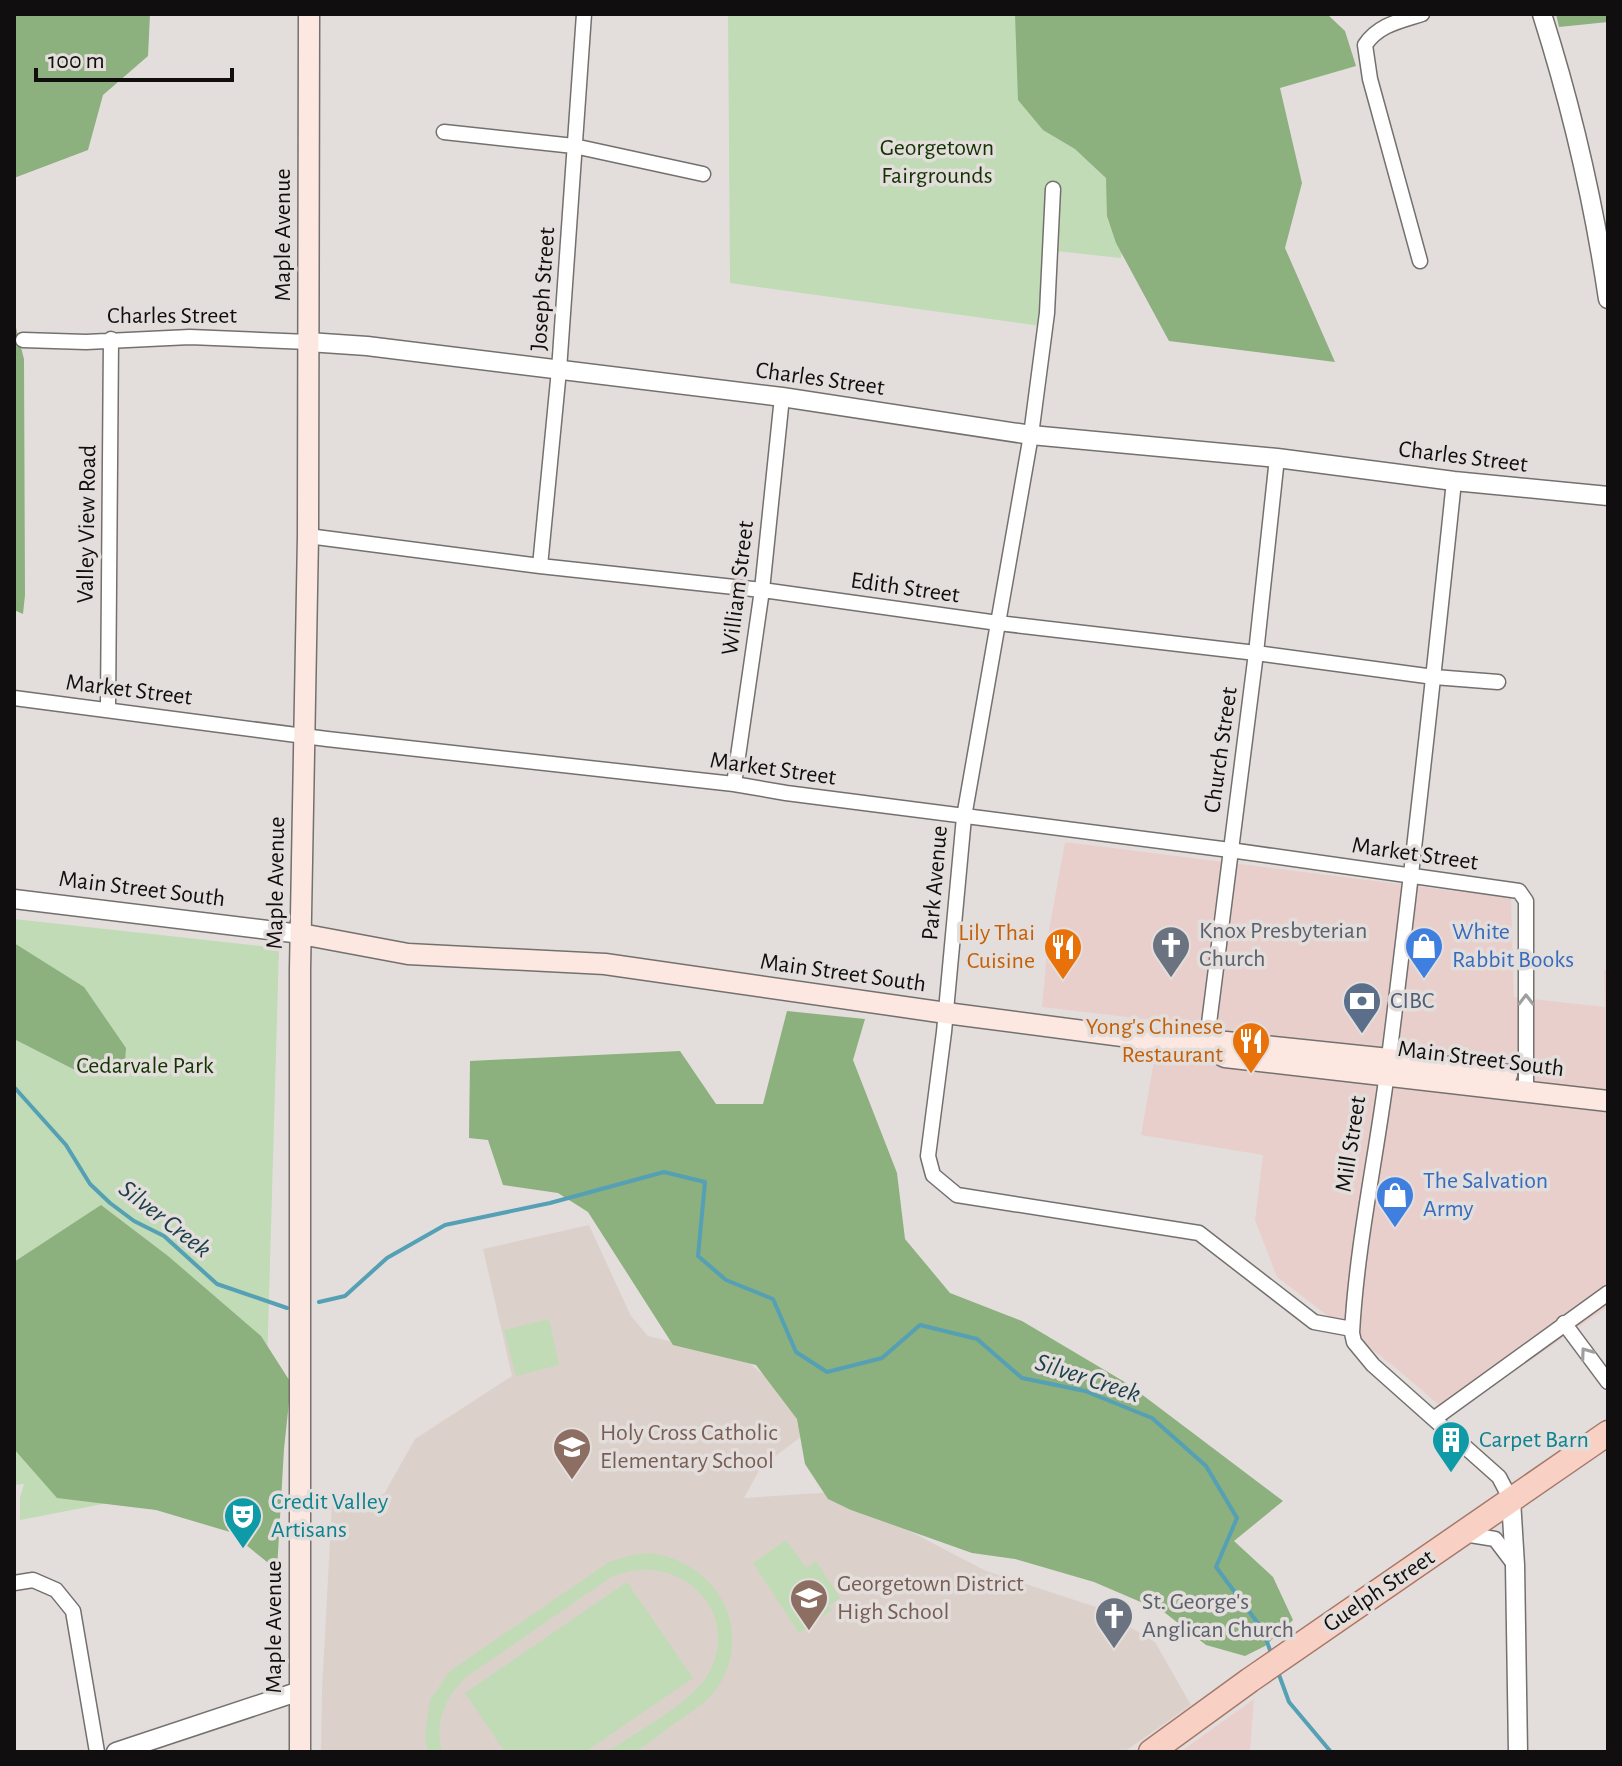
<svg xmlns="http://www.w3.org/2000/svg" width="1622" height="1766" viewBox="0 0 1622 1766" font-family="'Alegreya Sans',sans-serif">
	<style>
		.commercial { fill: #e9cfcc }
		.built { fill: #dcd1ca }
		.green { fill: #c0dbb5 }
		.forest { fill: #8cb07e }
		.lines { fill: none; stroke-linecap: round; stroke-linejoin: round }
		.stream { stroke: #55a0b5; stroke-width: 4 }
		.minor-casing { stroke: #74706e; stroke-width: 17 }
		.tertiary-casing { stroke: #74706e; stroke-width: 21 }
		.secondary-casing { stroke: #74706e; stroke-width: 23 }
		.primary-casing { stroke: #a5796a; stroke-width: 27 }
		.minor { stroke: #fff; stroke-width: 14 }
		.tertiary { stroke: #fff; stroke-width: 18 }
		.secondary { stroke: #fce8e1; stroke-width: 20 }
		.primary { stroke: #f9d1c4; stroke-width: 24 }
		.oneway { stroke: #9f9f9f }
		.labels { text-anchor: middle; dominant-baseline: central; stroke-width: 7; stroke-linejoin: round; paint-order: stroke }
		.park-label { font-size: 24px; fill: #123400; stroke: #e3dedc }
		.street-label { font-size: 24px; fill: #100e0e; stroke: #e3dedc }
		.worship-label { font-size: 24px; fill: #5b616d; stroke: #e3dedc; text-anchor: start }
		.shop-label { font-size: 24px; fill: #366cbe; stroke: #e3dedc; text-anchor: start }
		.food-label { font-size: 24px; fill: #c56008; stroke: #e3dedc; text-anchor: end }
		.service-label { font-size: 24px; fill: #4e5e75; stroke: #e3dedc; text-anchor: start }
		.education-label { font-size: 24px; fill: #785e54; stroke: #e3dedc; text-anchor: start }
		.culture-label { font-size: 24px; fill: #0d838f; stroke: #e3dedc; text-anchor: start }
		.water-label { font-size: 26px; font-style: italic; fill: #1b3f49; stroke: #e3dedc }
	</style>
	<rect width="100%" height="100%" fill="#e3dedc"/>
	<path class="commercial" d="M1065,842L1511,898L1514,997L1605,1007L1604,970H1608V1307L1451,1415L1392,1365L1277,1277L1255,1220L1263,1155L1141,1135L1161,1021L1042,1007L1049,930Z
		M1254,1699L1250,1752H1180Z"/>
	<path class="built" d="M589,1225L631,1316L648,1336L745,1359L798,1405L802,1436L761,1467L744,1498L835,1492L986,1571L1096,1607L1155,1642L1191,1705L1124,1752H321L322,1690L332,1502L384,1494L415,1439L512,1376L483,1249Z"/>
	<path class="green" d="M728,14H1143L1121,258L1056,251L1041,326L730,283Z
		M14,919L279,948L264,1473L20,1520V1497L24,1484L14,1485Z
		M549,1319L559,1365L516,1376L504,1330Z
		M786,1540L806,1568L816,1561L840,1598L828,1606L832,1610L799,1633L753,1563Z
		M650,1553C714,1561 755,1626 719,1685C707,1704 686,1715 668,1728C658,1735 644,1749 632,1752C625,1754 615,1752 607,1752C634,1734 688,1704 705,1679C747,1616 681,1547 611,1577L465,1678C445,1698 434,1723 442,1752H428L425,1735L430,1700L450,1671L609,1562L636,1554Z
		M627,1582L693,1678L585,1752H505L465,1693Z"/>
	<path class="forest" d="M14,14H150L148,56L103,95L88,150L14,178Z
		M1015,14H1327L1345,31L1356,66L1280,88L1302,183L1285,248L1335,362L1169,341L1116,243L1107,216L1106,178L1075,149L1043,130L1018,100Z
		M1556,14H1608V22L1559,27Z
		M14,320L24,359L25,595L23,614L14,610Z
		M14,943L84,987L126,1048L124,1076L81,1073L14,1039Z
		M787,1011L865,1019L853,1060L897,1173L905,1239L950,1293L1022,1321L1128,1384L1283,1501L1234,1541L1273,1577L1293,1620L1265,1646L1245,1656L1206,1645L1164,1612L1094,1582L1015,1559L972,1553L851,1510L828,1499L805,1464L797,1419L756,1365L673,1345L588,1212L558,1193L503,1185L488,1140L469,1138L470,1061L680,1051L716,1104H763Z
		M101,1205L168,1256L261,1336L291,1383L284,1449L277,1570L230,1532L156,1510L57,1498L14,1449V1262Z"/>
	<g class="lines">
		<path class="stream" d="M14,1087L66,1145L90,1184L110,1203L134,1221L164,1236L217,1284L287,1308
			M319,1302L345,1296L387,1258L445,1225L550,1203L664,1172L705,1182L698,1256L726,1280L773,1299L796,1352L827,1372L882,1358L920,1325L977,1339L1022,1378L1085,1391L1152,1418L1206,1466L1237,1518L1216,1567L1263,1630L1272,1656
			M1278,1672L1289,1702L1331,1752"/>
		<defs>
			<path id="minor" d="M444,132L574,146L703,174
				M1053,189L1047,313L1031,435L964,817L944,1032L928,1156L933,1175L957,1195L1199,1233L1314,1322L1352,1329
				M1420,261L1370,79L1365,45C1378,25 1400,21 1422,14
				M23,340L86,342L190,337L308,342
				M1454,481C1434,673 1413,866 1389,1057C1378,1150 1357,1240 1352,1333L1354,1342L1373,1365L1499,1477L1511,1500
				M308,536L540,566L762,590L998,623L1256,653L1434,677L1498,682
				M540,566L559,370L584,14
				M14,698L327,739L734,784L786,793L1230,850L1519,891L1526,901V1091
				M108,709L111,339
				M734,784L762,590L782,397
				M1206,1047L1256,653L1277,458
				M1564,1323L1608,1382
				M1435,1418L1608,1293
				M1464,1534L1495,1539L1514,1564
				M14,1583L33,1580L56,1590L73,1611L97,1752"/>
			<path id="tertiary" d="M1542,14C1571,105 1594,204 1608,299
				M308,342L367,346L782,397L1031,435L1277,458L1454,481L1608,496
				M14,899L301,934
				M1511,1500L1515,1565L1518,1752
				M116,1752L300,1691"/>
			<path id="secondary" d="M301,934L408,954L605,964L946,1013L1206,1047L1225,1057L1608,1101
				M1206,1047L1226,1042L1389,1059L1507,1075
				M300,1752V970L308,536L309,14"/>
			<path id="primary" d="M1151,1752L1250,1680L1608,1433"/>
		</defs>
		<use href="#minor" class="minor-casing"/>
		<use href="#tertiary" class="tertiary-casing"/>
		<use href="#secondary" class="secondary-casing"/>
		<use href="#primary" class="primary-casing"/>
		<use href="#minor" class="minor"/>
		<use href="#tertiary" class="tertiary"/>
		<use href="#secondary" class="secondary"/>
		<use href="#primary" class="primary"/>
	</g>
	<defs><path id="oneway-chevron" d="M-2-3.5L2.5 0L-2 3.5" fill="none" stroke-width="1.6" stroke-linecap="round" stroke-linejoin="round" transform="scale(2)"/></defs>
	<g class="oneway">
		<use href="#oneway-chevron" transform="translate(1526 1000) rotate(-90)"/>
		<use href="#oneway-chevron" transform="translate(1586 1353) rotate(-126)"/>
	</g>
	<defs>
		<symbol id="church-pin" viewBox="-11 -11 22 30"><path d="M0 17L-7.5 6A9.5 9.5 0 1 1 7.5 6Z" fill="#6b7280" stroke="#e3dedc"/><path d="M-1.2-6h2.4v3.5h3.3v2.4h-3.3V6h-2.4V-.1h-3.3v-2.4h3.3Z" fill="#fff"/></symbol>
		<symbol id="shop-pin" viewBox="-11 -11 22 30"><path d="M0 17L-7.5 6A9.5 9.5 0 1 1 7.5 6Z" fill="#3f7fe0" stroke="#e3dedc"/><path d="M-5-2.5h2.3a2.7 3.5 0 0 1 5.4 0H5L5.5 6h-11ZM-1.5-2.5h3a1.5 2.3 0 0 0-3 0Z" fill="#fff"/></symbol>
		<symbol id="restaurant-pin" viewBox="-11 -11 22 30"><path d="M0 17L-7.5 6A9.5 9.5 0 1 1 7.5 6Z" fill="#e8710a" stroke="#e3dedc"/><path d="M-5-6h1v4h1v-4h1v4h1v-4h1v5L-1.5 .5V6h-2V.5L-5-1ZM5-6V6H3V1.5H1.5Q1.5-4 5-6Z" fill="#fff"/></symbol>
		<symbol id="bank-pin" viewBox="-11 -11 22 30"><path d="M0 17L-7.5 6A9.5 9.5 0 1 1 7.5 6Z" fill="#5c6f8a" stroke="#e3dedc"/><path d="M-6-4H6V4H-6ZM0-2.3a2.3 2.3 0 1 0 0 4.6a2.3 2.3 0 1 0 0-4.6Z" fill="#fff"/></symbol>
		<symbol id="building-pin" viewBox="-11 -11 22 30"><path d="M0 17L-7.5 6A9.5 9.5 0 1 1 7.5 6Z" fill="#0f9aa8" stroke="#e3dedc"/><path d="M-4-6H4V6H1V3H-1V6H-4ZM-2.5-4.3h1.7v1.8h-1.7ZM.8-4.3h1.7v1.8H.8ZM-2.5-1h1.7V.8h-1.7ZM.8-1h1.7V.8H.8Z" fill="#fff"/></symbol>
		<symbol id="school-pin" viewBox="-11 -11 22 30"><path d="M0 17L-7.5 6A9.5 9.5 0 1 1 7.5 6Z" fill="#8d6e63" stroke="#e3dedc"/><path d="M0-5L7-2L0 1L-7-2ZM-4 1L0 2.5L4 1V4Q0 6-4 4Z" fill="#fff"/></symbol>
		<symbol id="theatre-pin" viewBox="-11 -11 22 30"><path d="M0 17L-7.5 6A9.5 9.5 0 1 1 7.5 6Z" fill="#0f9aa8" stroke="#e3dedc"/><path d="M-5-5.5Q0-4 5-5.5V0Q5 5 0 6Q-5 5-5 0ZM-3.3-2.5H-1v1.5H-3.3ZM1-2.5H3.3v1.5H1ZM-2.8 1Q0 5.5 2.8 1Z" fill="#fff"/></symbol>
	</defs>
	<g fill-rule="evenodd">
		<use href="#church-pin" x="1149" y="923" width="44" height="60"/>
		<use href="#shop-pin" x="1402" y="924" width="44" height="60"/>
		<use href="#restaurant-pin" x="1041" y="925" width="44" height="60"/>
		<use href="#bank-pin" x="1340" y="979" width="44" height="60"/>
		<use href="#restaurant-pin" x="1229" y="1019" width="44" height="60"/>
		<use href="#shop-pin" x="1373" y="1173" width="44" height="60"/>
		<use href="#building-pin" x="1429" y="1418" width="44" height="60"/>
		<use href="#school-pin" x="550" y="1425" width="44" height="60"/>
		<use href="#theatre-pin" x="221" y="1494" width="44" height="60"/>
		<use href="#school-pin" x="787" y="1576" width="44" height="60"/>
		<use href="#church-pin" x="1092" y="1594" width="44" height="60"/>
	</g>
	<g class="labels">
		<g class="park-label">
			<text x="937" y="148">Georgetown<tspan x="937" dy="28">Fairgrounds</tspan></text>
			<text x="145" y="1066">Cedarvale Park</text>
		</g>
		<g class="street-label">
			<text transform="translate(283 235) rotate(-90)">Maple Avenue</text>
			<text transform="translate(543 289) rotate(-86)">Joseph Street</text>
			<text x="172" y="316">Charles Street</text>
			<text transform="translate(820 379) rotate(8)">Charles Street</text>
			<text transform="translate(1463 457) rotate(7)">Charles Street</text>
			<text transform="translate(87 524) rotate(-89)">Valley View Road</text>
			<text transform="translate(738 588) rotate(-83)">William Street</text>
			<text transform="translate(905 588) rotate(8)">Edith Street</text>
			<text transform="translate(129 690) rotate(7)">Market Street</text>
			<text transform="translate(1221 750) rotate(-82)">Church Street</text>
			<text transform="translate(773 769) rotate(8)">Market Street</text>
			<text transform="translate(1415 854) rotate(8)">Market Street</text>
			<text transform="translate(276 883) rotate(-89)">Maple Avenue</text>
			<text transform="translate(935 883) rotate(-85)">Park Avenue</text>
			<text transform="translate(142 889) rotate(7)">Main Street South</text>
			<text transform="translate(843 973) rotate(8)">Main Street South</text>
			<text transform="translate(1481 1059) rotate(7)">Main Street South</text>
			<text transform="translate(1351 1144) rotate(-81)">Mill Street</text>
			<text transform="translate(1379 1591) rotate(-34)">Guelph Street</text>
			<text transform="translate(274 1627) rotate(-90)">Maple Avenue</text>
		</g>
		<g class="worship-label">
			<text x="1199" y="931">Knox Presbyterian<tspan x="1199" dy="28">Church</tspan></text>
			<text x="1142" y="1602">St. George's<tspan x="1142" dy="28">Anglican Church</tspan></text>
		</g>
		<g class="shop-label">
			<text x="1452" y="932">White<tspan x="1452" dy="28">Rabbit Books</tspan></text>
			<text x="1423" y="1181">The Salvation<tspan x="1423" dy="28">Army</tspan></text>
		</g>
		<g class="food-label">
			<text x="1035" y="933">Lily Thai<tspan x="1035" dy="28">Cuisine</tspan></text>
			<text x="1223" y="1027">Yong's Chinese<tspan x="1223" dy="28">Restaurant</tspan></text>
		</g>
		<g class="service-label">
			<text x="1390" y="1001">CIBC</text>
		</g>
		<g class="education-label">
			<text x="600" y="1433">Holy Cross Catholic<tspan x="600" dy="28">Elementary School</tspan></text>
			<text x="837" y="1584">Georgetown District<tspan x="837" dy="28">High School</tspan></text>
		</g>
		<g class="culture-label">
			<text x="1479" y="1440">Carpet Barn</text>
			<text x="271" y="1502">Credit Valley<tspan x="271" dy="28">Artisans</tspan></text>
		</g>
		<g class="water-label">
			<text transform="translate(165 1219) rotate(38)">Silver Creek</text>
			<text transform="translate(1088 1378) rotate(18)">Silver Creek</text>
		</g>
	</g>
	<rect width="1622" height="1766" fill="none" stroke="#100e0e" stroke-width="32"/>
	<path d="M36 68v12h196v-12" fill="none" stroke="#100e0e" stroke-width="4"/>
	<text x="48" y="68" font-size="24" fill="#100e0e" stroke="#e3dedc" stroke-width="6" paint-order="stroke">100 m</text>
</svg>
